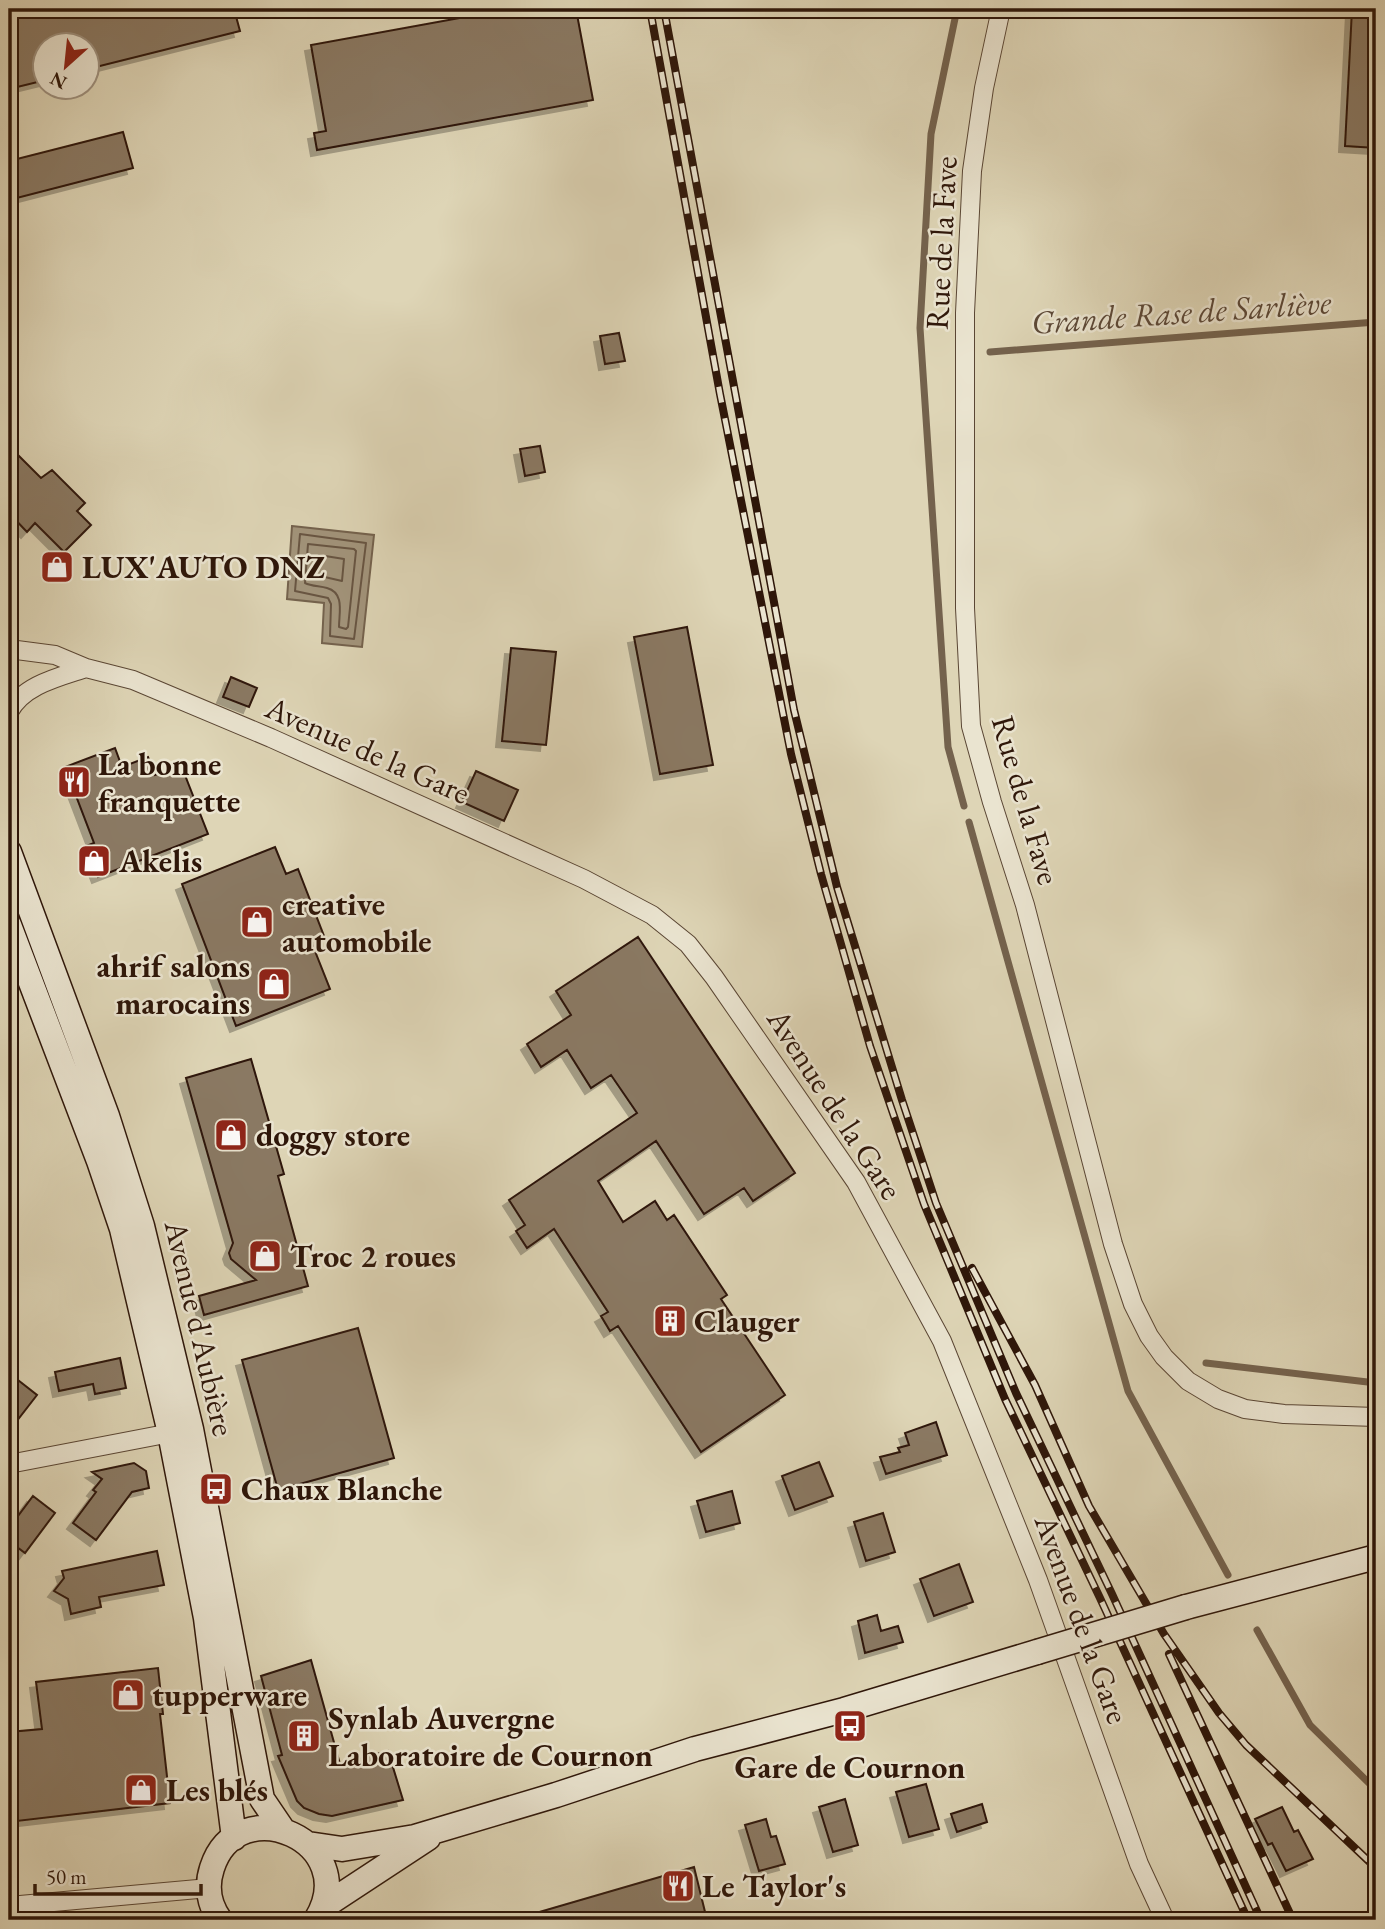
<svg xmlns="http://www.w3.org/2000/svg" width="1385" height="1929" viewBox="0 0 1385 1929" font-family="'EB Garamond',serif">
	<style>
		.water { fill: #a2947b; stroke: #74624d; stroke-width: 2 }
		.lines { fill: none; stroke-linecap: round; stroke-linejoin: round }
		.shore { stroke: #685542; stroke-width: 2 }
		.stream { stroke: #74624d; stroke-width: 7 }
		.building { fill: #8a7963; stroke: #2e1609; stroke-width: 2; filter: url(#shadow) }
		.street-casing { stroke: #5a4634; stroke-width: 20 }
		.secondary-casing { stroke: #2e1609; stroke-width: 27 }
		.street { stroke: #eae4d0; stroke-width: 18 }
		.secondary { stroke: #eae4d0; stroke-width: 24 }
		.rail-casing { stroke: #2e1609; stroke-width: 8 }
		.rail { stroke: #eae4d0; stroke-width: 5; stroke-dasharray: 16; stroke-linecap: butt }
		.secondary-bridge-casing { stroke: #2e1609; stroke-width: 27; stroke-linecap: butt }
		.secondary-bridge { stroke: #eae4d0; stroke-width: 24 }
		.labels { text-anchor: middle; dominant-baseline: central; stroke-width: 5; stroke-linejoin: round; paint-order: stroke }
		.street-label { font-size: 32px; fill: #2e1609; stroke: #eae4d0 }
		.poi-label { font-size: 32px; font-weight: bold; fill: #2e1609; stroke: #eae4d0; text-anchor: start }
		.water-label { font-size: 33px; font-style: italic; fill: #5c4837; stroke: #eae4d0 }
	</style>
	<defs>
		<filter id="shadow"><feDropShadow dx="-6" dy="6" stdDeviation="0" flood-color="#0004"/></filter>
	</defs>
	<rect width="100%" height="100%" fill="#ded5b6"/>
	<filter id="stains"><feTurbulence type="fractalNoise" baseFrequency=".00286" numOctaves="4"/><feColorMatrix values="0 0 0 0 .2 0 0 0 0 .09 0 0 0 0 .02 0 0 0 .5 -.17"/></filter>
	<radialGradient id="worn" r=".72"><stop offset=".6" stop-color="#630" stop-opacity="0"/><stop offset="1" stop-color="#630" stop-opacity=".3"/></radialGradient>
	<path class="water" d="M292,526L374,535L362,647L322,643L324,603L287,599Z"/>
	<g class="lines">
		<path class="shore" d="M300,534L366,543L354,639L330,636L331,604L328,598L295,591Z
			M308,544L354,549L356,551L348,627L346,629L339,627C339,613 345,593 327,588C319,586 311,586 305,583Z
			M319,555L344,559L342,581L316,575V558Z"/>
		<path class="stream" d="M957,9L931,134L920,328L948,747L964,806
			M990,352L1376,322
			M969,822L1128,1391L1228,1575
			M1206,1363L1376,1383
			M1257,1630L1310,1725L1376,1790"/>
	</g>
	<path class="building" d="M9,9H234L240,31L88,69V46H46V80L9,89Z
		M509,9H576L593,100L317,150L314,133L326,131L311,45Z
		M1352,9H1376V148L1345,146Z
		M123,132L133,168L9,200V161Z
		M619,333L625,361L605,364L600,336Z
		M9,446L41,478L52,470L85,503L77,511L91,525L64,552L35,523L27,532L9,513Z
		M540,446L545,472L525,476L520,449Z
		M687,627L713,765L660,774L634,637Z
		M511,648L556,652L546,745L502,741Z
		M231,677L257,688L249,707L223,697Z
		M115,748L122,767L148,757L155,775L181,765L208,834L98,877L86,846L94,843L65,767Z
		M476,771L518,790L504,821L462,802Z
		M275,847L286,874L298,869L324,936L311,941L330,989L236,1026L182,884Z
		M638,937L795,1173L753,1201L744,1188L704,1214L656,1141L598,1181L623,1222L655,1201L667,1220L674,1215L727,1295L721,1299L785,1395L701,1452L618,1326L610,1331L601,1316L608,1312L554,1229L527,1248L516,1231L525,1225L509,1200L637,1113L611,1075L591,1088L567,1050L541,1067L527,1044L571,1015L556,991Z
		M251,1059L284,1174L278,1176L308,1286L204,1315L199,1296L256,1280L231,1259L229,1253L233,1243L186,1078Z
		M358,1328L394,1458L278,1490L242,1360Z
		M120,1358L126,1388L95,1394L93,1384L59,1391L55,1372Z
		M9,1373L37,1395L9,1431Z
		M936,1422L947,1455L886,1474L880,1457L900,1452L898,1448L909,1445L905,1433Z
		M819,1462L833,1496L795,1510L782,1476Z
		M134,1463L146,1471L149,1488L132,1492L96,1540L73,1523L96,1492L93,1490L102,1479L92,1472Z
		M732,1491L740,1523L706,1532L697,1501Z
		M33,1496L55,1513L25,1553L9,1541V1528Z
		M883,1513L895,1552L866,1561L854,1522Z
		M157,1551L164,1585L99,1597L101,1607L71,1614L68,1599L54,1591L64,1578L62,1571Z
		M959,1564L973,1602L934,1616L920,1579Z
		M877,1615L881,1631L898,1626L903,1642L865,1653L858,1621Z
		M311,1660L340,1764L388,1751L403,1800L332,1816L319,1814L304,1808L297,1801L278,1756L282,1755L261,1676Z
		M158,1668L163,1714H160L170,1803L17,1821L9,1732L42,1729L36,1682Z
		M926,1784L939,1829L909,1837L896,1792Z
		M845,1799L858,1845L833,1852L819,1807Z
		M982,1804L987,1822L957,1832L951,1814Z
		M1282,1807L1294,1832L1298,1830L1313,1859L1286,1871L1272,1843L1268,1845L1255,1819Z
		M766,1819L771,1837L776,1836L785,1864L759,1871L745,1825Z
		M694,1867L707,1920H529V1915Z"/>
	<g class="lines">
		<defs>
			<path id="street" d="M1001,9L984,88L972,171L965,313V608L971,726L992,802L1025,905L1113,1244L1133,1304L1149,1336L1164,1357L1188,1381L1218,1399L1245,1409L1284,1414L1376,1417
				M9,649L55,655L86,668L133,680L271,738L584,879L652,915L688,944L714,977L856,1182L942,1341L1038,1580L1139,1864L1165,1920
				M9,712C23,685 59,677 86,668
				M9,1464L181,1431
				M9,1906L209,1888"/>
			<path id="secondary" d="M9,852L107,1116L142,1226L191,1429L262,1799L283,1830
				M9,925L99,1161L122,1229L170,1433L206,1618L234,1838
				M1186,1607L1376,1557
				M308,1844L342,1849L415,1837L556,1795L695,1749L844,1710L1037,1652
				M323,1907L428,1838
				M220,1920C209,1905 206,1886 212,1868C238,1787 364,1842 316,1920"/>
		</defs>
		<use href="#street" class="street-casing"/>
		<use href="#secondary" class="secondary-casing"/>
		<use href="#street" class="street"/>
		<use href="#secondary" class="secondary"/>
		<defs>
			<path id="rail" d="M650,9L720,394L791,754L821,874L870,1046L924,1204L1005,1399L1100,1598L1248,1920
				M664,9L794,710L837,887L902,1100L936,1203L1016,1393L1112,1594L1261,1920
				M972,1268L1035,1385L1089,1506L1164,1634L1219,1713L1246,1745L1376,1868
				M1169,1654L1293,1920"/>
		</defs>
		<use href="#rail" class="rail-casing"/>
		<use href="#rail" class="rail"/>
		<defs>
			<path id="secondary-bridge" d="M1037,1652L1186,1607"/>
		</defs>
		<use href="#secondary-bridge" class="secondary-bridge-casing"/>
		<use href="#secondary-bridge" class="secondary-bridge"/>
	</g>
	<defs>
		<symbol id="shop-square" viewBox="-11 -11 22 22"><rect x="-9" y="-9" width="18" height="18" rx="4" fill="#8f2418" stroke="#eae4d0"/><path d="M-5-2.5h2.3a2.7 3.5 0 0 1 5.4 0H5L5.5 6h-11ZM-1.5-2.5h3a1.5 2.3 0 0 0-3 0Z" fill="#fff"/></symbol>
		<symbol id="restaurant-square" viewBox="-11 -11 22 22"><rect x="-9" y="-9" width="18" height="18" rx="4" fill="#8f2418" stroke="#eae4d0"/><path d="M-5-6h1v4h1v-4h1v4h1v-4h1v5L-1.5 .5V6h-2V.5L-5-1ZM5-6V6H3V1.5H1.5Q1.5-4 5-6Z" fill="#fff"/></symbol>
		<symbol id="building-square" viewBox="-11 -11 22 22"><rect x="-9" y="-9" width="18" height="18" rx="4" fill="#8f2418" stroke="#eae4d0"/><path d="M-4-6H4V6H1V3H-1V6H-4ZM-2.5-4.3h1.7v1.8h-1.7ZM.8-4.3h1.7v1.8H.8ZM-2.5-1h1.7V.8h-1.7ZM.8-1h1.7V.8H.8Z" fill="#fff"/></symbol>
		<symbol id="bus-square" viewBox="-11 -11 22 22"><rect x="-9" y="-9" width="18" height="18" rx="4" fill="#8f2418" stroke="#eae4d0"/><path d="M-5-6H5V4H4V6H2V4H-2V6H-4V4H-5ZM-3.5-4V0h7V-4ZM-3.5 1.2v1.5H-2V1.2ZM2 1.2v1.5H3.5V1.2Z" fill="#fff"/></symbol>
	</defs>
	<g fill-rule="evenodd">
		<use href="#shop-square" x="38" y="548" width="38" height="38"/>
		<use href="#restaurant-square" x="55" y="763" width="38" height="38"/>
		<use href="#shop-square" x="75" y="842" width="38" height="38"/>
		<use href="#shop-square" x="238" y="903" width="38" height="38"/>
		<use href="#shop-square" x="255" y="965" width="38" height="38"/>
		<use href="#shop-square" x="212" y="1116" width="38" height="38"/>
		<use href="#shop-square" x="246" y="1237" width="38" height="38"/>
		<use href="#building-square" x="651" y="1302" width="38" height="38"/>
		<use href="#bus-square" x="197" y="1470" width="38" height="38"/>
		<use href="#shop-square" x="109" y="1676" width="38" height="38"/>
		<use href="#bus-square" x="831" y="1707" width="38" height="38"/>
		<use href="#building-square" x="285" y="1717" width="38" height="38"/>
		<use href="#shop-square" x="122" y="1771" width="38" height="38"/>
		<use href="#restaurant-square" x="659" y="1867" width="38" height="38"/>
	</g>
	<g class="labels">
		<g class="street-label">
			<text transform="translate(941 243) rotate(-87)">Rue de la Fave</text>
			<text transform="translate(368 750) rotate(24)">Avenue de la Gare</text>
			<text transform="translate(1026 800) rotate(74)">Rue de la Fave</text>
			<text transform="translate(835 1104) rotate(57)">Avenue de la Gare</text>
			<text transform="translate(200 1328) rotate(77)">Avenue d'Aubière</text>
			<text transform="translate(1082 1619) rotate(70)">Avenue de la Gare</text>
		</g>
		<g class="poi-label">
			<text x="82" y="567">LUX'AUTO DNZ</text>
			<text x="98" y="764">La bonne<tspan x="98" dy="37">franquette</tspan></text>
			<text x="119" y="861">Akelis</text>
			<text x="282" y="904">creative<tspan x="282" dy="37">automobile</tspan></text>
			<text x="250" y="966" text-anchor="end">ahrif salons<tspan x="250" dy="37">marocains</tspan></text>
			<text x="256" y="1135">doggy store</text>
			<text x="290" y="1256">Troc 2 roues</text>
			<text x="694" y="1321">Clauger</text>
			<text x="241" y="1489">Chaux Blanche</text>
			<text x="152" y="1695">tupperware</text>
			<text x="328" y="1718">Synlab Auvergne<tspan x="328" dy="37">Laboratoire de Cournon</tspan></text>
			<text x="850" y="1767" text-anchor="middle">Gare de Cournon</text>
			<text x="166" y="1790">Les blés</text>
			<text x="702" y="1886">Le Taylor's</text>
		</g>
		<g class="water-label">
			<text transform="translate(1181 312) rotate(-4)">Grande Rase de Sarliève</text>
		</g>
	</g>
	<rect width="1385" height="1929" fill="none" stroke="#ded5b6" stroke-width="35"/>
	<rect x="10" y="10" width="1364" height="1908" fill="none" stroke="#2e1609" stroke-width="3.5"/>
	<rect x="18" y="18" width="1350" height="1894" fill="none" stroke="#2e1609" stroke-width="2"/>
	<g transform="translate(66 66) rotate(207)"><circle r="33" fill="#eae4d0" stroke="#9f9280" stroke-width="2"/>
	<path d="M0-5L12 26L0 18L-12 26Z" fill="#8f2418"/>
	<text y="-10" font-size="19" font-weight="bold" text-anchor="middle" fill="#2e1609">N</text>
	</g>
	<path d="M35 1884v10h166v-10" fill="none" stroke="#2e1609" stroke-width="3.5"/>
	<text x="46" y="1884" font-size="21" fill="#2e1609" stroke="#eae4d0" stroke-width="5" paint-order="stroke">50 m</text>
	<rect width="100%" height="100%" filter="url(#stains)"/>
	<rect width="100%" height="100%" fill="url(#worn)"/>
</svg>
